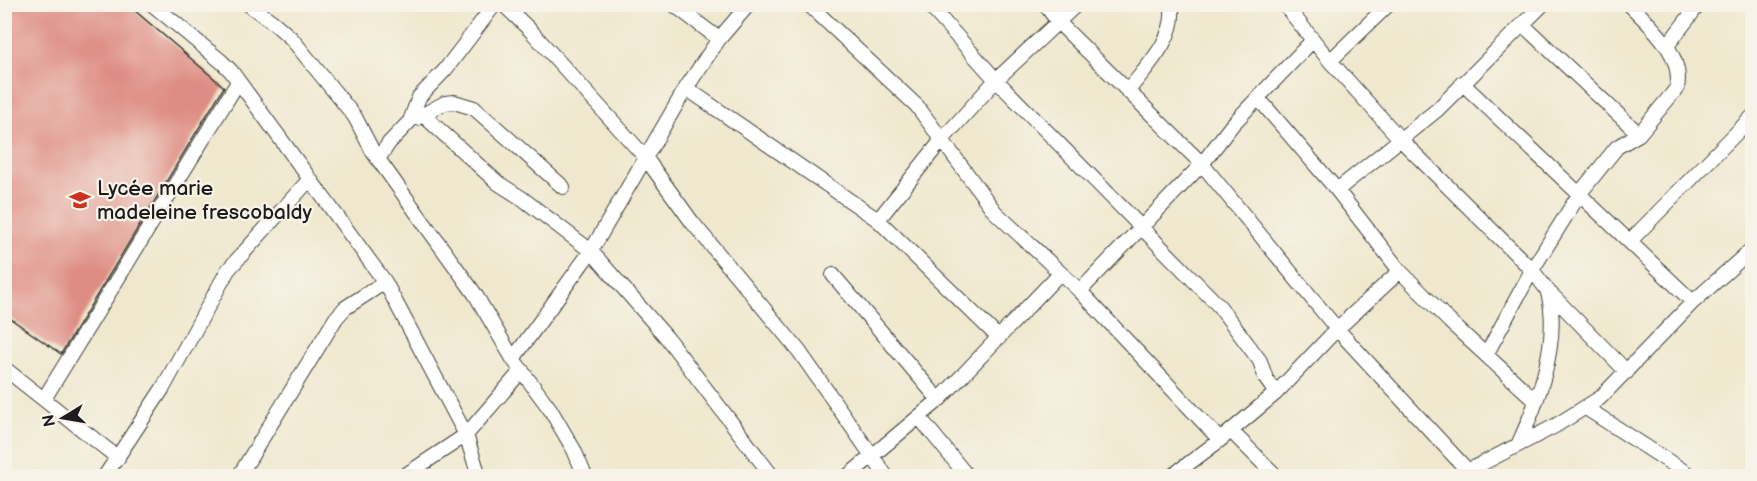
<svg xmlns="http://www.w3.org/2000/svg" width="1757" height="481" viewBox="0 0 1757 481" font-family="'Balsamiq Sans',sans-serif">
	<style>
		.building { fill: #de8d84 }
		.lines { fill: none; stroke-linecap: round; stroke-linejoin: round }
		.minor-casing { stroke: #3c3b37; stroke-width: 16 }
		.minor { stroke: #fff; stroke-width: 14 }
		.labels { text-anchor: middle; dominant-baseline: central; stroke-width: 4.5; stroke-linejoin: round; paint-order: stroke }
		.poi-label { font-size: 21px; fill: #1c1c1c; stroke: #f7f3e8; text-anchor: start }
	</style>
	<rect width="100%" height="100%" fill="#f7f3e8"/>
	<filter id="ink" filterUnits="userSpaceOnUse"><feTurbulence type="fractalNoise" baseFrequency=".0167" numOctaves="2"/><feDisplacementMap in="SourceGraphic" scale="12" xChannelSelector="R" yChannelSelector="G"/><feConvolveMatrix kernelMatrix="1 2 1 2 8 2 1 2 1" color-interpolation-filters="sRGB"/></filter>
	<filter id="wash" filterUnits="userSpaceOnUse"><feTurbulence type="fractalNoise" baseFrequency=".008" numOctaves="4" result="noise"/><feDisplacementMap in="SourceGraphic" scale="24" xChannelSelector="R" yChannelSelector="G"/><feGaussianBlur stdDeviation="1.35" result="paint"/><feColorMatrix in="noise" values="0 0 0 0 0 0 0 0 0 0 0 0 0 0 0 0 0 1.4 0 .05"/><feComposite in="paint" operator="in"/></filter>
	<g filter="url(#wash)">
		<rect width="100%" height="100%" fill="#efe8ce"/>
		<g id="blocks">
			<path class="building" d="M4,4H127L224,87L61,354L4,314Z"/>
		</g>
	</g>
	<g filter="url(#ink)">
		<use href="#blocks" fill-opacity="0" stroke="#3c3b37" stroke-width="1.5"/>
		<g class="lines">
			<defs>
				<path id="minor" d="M152,4L222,62L231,71L385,282L466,435L479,476
					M248,4L274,23L291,38L355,117L373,152L475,294L513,359L550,409L574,450L585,476
					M503,4L531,31L645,157L692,222L799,351L886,476
					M673,4L719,39
					M808,4L917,106L995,212L1080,291L1220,440
					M928,4L996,80L1219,306L1260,361L1266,379L1276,393
					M1045,4L1058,22L1202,164L1337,329L1468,471
					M1284,4L1330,61L1401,140L1532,270L1548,291L1627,372
					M1522,24L1639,134
					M1667,46L1699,4
					M1330,61L1389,4
					M1462,83L1693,302
					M686,88L878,220L999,338
					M1128,91C1145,68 1175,40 1172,9
					M1258,98L1337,190L1400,271L1449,321L1536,401
					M423,115L498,183L523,199L591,251L667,338L772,476
					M417,118L445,103L454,102L474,108L563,187
					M378,159L389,143L410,121L419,97L445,70L495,4
					M1337,190L1437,110L1543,4
					M878,220L941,141L996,80L1077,4
					M1630,241L1752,117
					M833,275L939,400
					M1080,291L1202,164L1232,125L1313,40
					M1486,355L1532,270L1580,193L1617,147L1639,134L1677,88C1684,54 1651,26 1629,4
					M513,359L591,251L686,88L719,39L749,4
					M4,368L118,458
					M44,399L238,82
					M1586,408L1691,476
					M919,417L967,476
					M1231,431L1276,476
					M1518,445C1538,402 1561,341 1548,293
					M105,476L163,388L228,270L309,180
					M239,476L336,318L345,308L385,282
					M404,476L466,435L522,370
					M848,476L939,400L1060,273
					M1172,476L1220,440L1276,393L1337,329L1400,271
					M1458,476L1555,426L1600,398L1693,302L1752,249"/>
			</defs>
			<use href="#minor" class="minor-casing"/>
			<use href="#minor" class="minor"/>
		</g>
	</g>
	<defs>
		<symbol id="school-bare" viewBox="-9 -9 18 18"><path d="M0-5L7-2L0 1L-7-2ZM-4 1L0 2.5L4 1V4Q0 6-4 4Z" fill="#c8321e" stroke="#f7f3e8" stroke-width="2.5" paint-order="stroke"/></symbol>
	</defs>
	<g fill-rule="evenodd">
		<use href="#school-bare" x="65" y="185" width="30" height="30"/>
	</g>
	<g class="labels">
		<g class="poi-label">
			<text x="97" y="188">Lycée marie<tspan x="97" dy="24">madeleine frescobaldy</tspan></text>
		</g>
	</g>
	<rect width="1757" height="481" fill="none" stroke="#f7f3e8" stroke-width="24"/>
	<g transform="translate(63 418) rotate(259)" stroke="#f7f3e8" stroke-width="4.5" paint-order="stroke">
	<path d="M0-4.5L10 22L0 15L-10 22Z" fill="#1c1c1c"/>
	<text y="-9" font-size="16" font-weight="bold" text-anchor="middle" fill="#1c1c1c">N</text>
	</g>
</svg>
